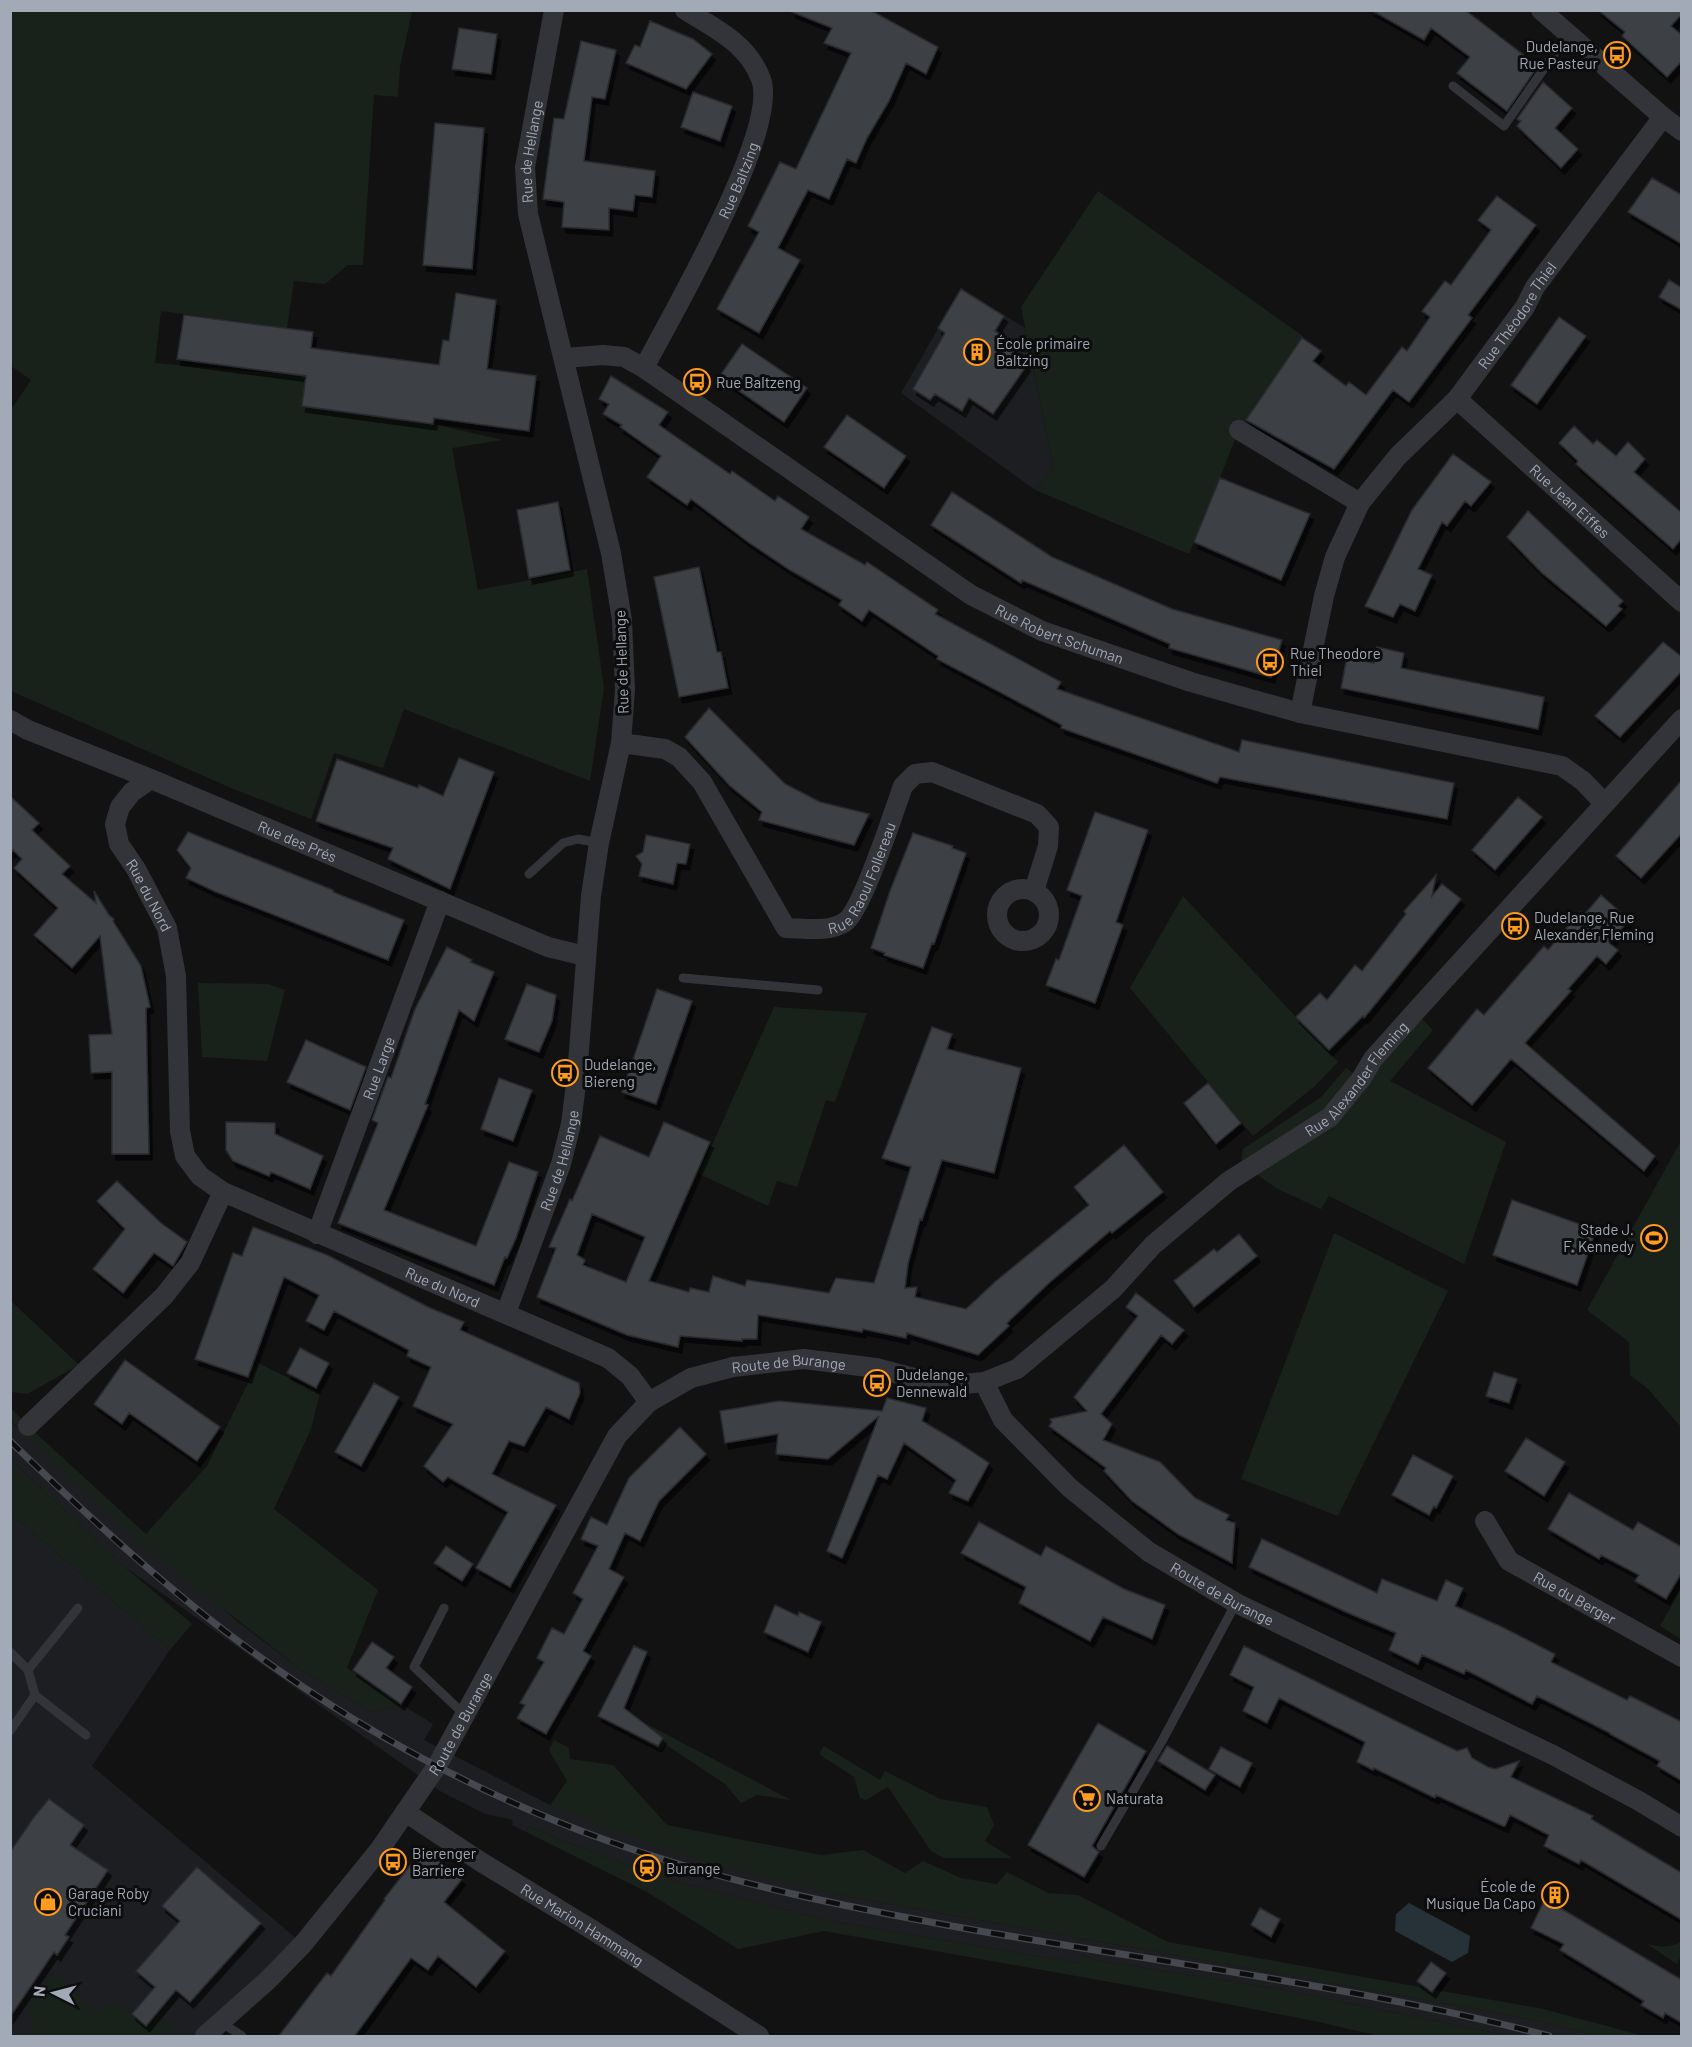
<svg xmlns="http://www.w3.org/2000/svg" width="1692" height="2047" viewBox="0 0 1692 2047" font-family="Barlow,sans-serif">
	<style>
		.built { fill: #1d1e21 }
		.green { fill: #19221a }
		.water { fill: #273238 }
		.building { fill: #3d4044; stroke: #2b2c30; stroke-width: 1.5; fill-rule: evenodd; filter: url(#shadow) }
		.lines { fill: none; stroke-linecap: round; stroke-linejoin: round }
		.service { stroke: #323439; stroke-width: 9 }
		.minor { stroke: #323439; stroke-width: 20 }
		.rail-casing { stroke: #45484e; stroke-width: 7 }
		.rail { stroke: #0d0d0e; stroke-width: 4.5; stroke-dasharray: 14; stroke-linecap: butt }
		.labels { text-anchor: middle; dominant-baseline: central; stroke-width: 6; stroke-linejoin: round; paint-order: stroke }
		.poi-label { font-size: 15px; fill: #a1aab6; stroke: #0d0d0e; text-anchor: start }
		.street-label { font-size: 15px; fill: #a1aab6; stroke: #0d0d0e }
	</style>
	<defs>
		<filter id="shadow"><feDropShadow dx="3.5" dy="6" stdDeviation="0" flood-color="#0009"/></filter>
	</defs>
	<rect width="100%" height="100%" fill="#121213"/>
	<path class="built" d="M961,289L1025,328L1053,466L1047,477L1035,490L901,393Z
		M10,1421L237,1621L300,1669L371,1712L401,1704L433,1724L424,1740L550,1805L834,1894L1475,2009L1540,2021L1596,2036H1509L1279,1989L1095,1960L1081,1954L1078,1963L831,1921L674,1881L581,1848L529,1826L526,1832L512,1825L513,1820L485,1814L440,1791L125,1567L11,1460Z
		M15,1517L170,1650L92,1766L303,1944L205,2036H11L10,1522Z"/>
	<path class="green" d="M10,11H412L400,67L398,97L374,95L363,265H348L325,284L294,281L287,328L161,311L155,363L306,376L303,406L433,424L503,440L452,448L478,590L587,569L604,688L590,781L404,709L383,768L334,753L311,819L231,788L11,691V410L31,380L11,366Z
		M1098,191L1303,336L1239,430L1189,554L1035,490L1047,477L1053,466L1021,307Z
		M1183,896L1338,1062L1315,1086L1253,1136L1130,988Z
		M198,983L268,984L285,990L267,1061L202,1057Z
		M774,1007L867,1013L835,1102L826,1100L797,1187L777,1181L768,1206L699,1174Z
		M1415,1012L1433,1030L1390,1081L1506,1142L1464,1264L1329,1196L1321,1209L1276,1188L1241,1163L1243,1149L1321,1097L1346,1068L1361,1079Z
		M1681,1141V1427L1648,1389L1630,1375L1629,1342L1587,1310Z
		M1334,1233L1448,1291L1338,1516L1241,1479Z
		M10,1300L79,1365L27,1394L11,1392Z
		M258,1363L320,1393L311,1429L274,1509L378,1590L347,1668L401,1704L371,1712L300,1669L141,1544L11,1421L10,1407L28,1426L146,1534L207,1466Z
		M11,1460L125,1567L192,1624L170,1650L15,1517L11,1522Z
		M1681,1589L1682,1639H1681L1660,1626Z
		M639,1720L791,1800L757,1795L741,1803L725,1784L665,1744L661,1751L631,1733Z
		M554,1740L569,1748L570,1759L613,1765L667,1825L821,1855L863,1850L905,1873L923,1861L961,1878L997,1884L1007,1872L1048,1893L1078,1895L1168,1942L1543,2009L1644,2036H1596L1540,2021L1475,2009L834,1894L723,1867L669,1851L550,1805L567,1781L549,1750Z
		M824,1746L880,1780L885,1771L940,1799L987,1807L994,1825L985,1841L1012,1858H944L931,1851L888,1787L866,1800L860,1798L854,1777L819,1754Z
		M529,1826L581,1848L674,1881L831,1921L1078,1963L1080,1954L1095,1960L1279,1989L1509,2036H1379L1319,2022L1176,1994L824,1931L738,1949L647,1892L526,1832Z
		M1681,1942V1956L1677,1964L1647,1944C1660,1947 1669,1948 1681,1942Z
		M55,1970L96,2013L116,2002L146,2026L157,2013L175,2030L167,2036H35L28,2008Z"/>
	<path class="water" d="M1409,1903L1470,1936L1468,1953L1452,1962L1395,1931L1396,1914Z"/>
	<path class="building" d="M792,10H870L938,47L926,74L906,63L889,101L867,138L856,163L847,159L829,199L808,190L778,248L800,260L759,333L717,309L759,232L748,226L780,162L796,169L851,53L824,43L832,28L792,12Z
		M1371,10H1465L1538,66L1507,111L1457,73L1470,57L1431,28L1424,40Z
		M1598,10H1682V14L1671,26L1682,35V61L1667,77L1622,36L1625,32Z
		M650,21L693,39L712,54L686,89L626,63L635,45L640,47Z
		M459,28L497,34L491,74L452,69Z
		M581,41L616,50L605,99L592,97L584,161L655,171L652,197L635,195L633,211L609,208V230L562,227L564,202L543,199L554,118L564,119Z
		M1543,82L1572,108L1555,128L1578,149L1561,168L1517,126L1521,121L1517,119Z
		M693,92L732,106L720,141L681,127Z
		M435,123L484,128L472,269L423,265Z
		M1652,178L1682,195V244L1628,212Z
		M1497,196L1536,225L1468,315L1472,318L1409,402L1393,390L1334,469L1246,420L1302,338L1321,351L1313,361L1346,386L1349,382L1366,395L1402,347L1407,351L1430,317L1422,311L1445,281L1451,285L1491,230L1478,220Z
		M1669,280L1682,288V310L1659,297Z
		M961,289L1004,316L995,331L1013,342L1009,349L1013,352L1012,355L1027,365L993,414L969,398L962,411L935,394L930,400L913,389L945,333L938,328Z
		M456,293L496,300L487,369L536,376L529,431L434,418L433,424L302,406L306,376L177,359L184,315L313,332L311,348L439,365L443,340L449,341Z
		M1559,317L1586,336L1537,404L1511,385Z
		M742,344L807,388L784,422L719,377Z
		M611,376L668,412L659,425L730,474L732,471L775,501L778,496L809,517L801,529L865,565L867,562L938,610L935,614L1061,682L1057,689L1239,752L1242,740L1454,783L1447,819L1220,777L1217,783L1061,728L1062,725L937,659L938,656L869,610L862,621L839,605L842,600L790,570L748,542L691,499L687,505L647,477L661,456L620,427L622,425L603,414L609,404L599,399Z
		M847,415L906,456L884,488L824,447Z
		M1574,426L1593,444L1597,440L1616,456L1628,442L1645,459L1634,472L1682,513V538L1673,549L1576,464L1578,461L1559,443Z
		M1453,454L1491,482L1471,506L1465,501L1447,526L1442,522L1418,569L1432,575L1415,611L1400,604L1393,617L1365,606L1412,510Z
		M1220,478L1310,514L1281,580L1194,542Z
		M952,492L1052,557L1172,609L1282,640L1271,677L1169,648L1170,644L1022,580L1021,583L931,525Z
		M558,502L570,570L529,578L517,510Z
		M1528,511L1623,601L1618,606L1622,609L1606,626L1542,573L1507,537Z
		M699,567L717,652H721L728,688L679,697L654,577Z
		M1663,642L1682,657V671L1620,737L1595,716Z
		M1377,647L1404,653L1401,668L1544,697L1538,729L1341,688L1347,657L1374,663Z
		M709,708L785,784L820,802L869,814L854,845L759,820L762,812L730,786L685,737Z
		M459,758L494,772L450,889L388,859L393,848L316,821L337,759L418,788L419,785L443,796Z
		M1682,780V833L1641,878L1616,856Z
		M10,796L39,823L32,830L70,866L62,874L96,903L94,891L109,915L114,919L113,921L141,966L150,1007L146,1008L149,1154H112V1072L91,1073L89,1035L112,1034L100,936L72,968L34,935L58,908L14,868L22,859L13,850L10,853Z
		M1518,797L1542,817L1495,870L1472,850Z
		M1095,812L1148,830L1116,922L1123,925L1095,1003L1046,985L1056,959L1059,960L1082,896L1067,890Z
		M188,832L333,890V892L404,920L388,960L216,892L186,878L191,868L177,850Z
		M913,833L953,846L952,848L966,853L934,944L932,943L923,968L884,955L885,953L871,948L890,891Z
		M646,835L690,844L686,864L677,863L673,884L639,876L642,864L636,856L643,852Z
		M1436,875L1432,896L1442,884L1461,899L1364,1018L1363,1016L1329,1050L1296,1017L1320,993L1327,1000L1355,965L1362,971L1406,914L1404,911Z
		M1601,895L1629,920L1609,943L1618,950L1606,964L1597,956L1568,989L1571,991L1525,1043L1655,1156L1644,1171L1511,1059L1472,1105L1428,1068L1477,1009L1484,1015L1544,946L1548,950L1580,912L1584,915Z
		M447,947L472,960L470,962L494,972L474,1021L459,1010L425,1104L428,1105L384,1210L476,1246L509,1162L538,1172L516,1238L507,1258L505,1257L494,1285L338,1223L378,1123L372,1120L388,1077L391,1078L415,1009Z
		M527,984L556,995L552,1021L539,1052L505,1039Z
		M657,989L692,1001L656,1104L622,1092Z
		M932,1027L952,1034L947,1049L1021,1068L994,1173L942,1160L922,1220L920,1219L908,1264L905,1288L917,1287L915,1297L966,1309L996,1281L1089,1205L1074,1187L1124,1145L1163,1192L1112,1233L1110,1231L1049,1283L1007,1323L1009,1326L978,1355L907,1333L906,1338L863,1329L862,1332L758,1315L757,1339H742V1341L680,1336L678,1347L627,1335L537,1297L556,1248L549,1247L570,1199L572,1201L600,1136L649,1157L664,1122L710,1142L649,1281L689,1292L690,1288L709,1292L713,1276L745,1286L747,1280L829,1293L836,1278L874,1283L911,1167L882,1158ZM592,1214L645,1237L626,1282L583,1265L585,1260L577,1255Z
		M306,1040L366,1067L350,1110L287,1082Z
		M499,1078L532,1090L513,1141L481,1129Z
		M1208,1083L1241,1123L1216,1144L1184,1103Z
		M226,1122L275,1123V1134L323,1156L310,1189L271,1172L269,1176L233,1161L226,1150Z
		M117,1181L161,1223L187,1242L173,1266L154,1253L123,1293L93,1269L125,1229L97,1201Z
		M1512,1200L1596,1230L1577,1285L1493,1255Z
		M253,1227L327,1255L430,1308L464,1322L460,1330L579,1383L580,1393L569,1419L546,1407L524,1446L509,1441L492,1474L556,1505L510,1587L476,1568L508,1512L448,1477L443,1482L424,1466L453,1424L413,1406L431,1367L407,1356L409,1350L334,1311L324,1330L306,1321L319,1295L284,1277L248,1377L195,1359L233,1253L242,1256Z
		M1239,1234L1257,1256L1194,1307L1174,1281L1214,1249L1217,1252Z
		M1136,1293L1184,1330L1172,1344L1161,1335L1101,1414L1112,1424L1103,1440L1160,1462L1195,1498L1229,1515L1226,1520L1235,1523L1232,1563L1178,1534L1132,1501L1104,1471L1106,1468L1049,1426L1052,1422L1050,1419L1087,1411L1074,1397L1138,1316L1126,1307Z
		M300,1348L329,1363L316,1388L287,1373Z
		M125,1360L220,1427L197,1461L129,1413L122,1424L94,1404Z
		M1494,1372L1517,1379L1509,1403L1486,1396Z
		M374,1383L399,1397L361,1466L335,1452Z
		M887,1398L926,1408L922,1421L956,1441L989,1463L968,1501L949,1493L956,1480L904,1443L887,1479L878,1475L842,1558L827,1551L879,1416L828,1459L776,1454L778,1434L725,1443L720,1411L779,1401L882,1411Z
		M680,1427L706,1454L659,1501L640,1541L625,1533L609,1569L624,1577L583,1651L591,1656L546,1734L517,1718L525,1705L520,1703L544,1662L537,1658L552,1628L564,1634L583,1599L573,1593L598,1546L581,1539L591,1517L607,1525L629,1478Z
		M1526,1438L1565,1462L1544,1496L1505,1471Z
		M1413,1455L1453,1476L1436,1508L1434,1506L1429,1515L1392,1495Z
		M1569,1493L1633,1530L1638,1522L1682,1547V1572L1666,1599L1635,1581L1639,1575L1601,1555L1599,1559L1548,1529Z
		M979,1522L1041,1556L1046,1546L1124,1589L1165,1605L1152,1639L1103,1617L1090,1641L1019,1603L1026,1587L961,1553Z
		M1262,1539L1377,1593L1382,1579L1437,1601L1446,1580L1463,1588L1455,1606L1502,1627L1555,1654L1551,1662L1627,1700L1630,1696L1682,1722V1781L1657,1766L1660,1761L1610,1734V1733L1537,1696L1532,1704L1466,1670L1464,1674L1422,1655L1418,1664L1389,1650L1396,1633L1346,1612L1249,1567Z
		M446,1546L473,1564L462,1581L434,1563Z
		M775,1605L798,1616L799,1612L821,1622L808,1652L764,1632Z
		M372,1642L394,1657L386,1668L412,1687L401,1704L353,1670Z
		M634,1646L647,1652L624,1708L663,1738L658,1746L598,1716Z
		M1244,1646L1457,1751L1467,1748L1472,1758L1488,1767L1495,1769L1519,1761L1511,1777L1593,1816L1591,1819L1682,1873V1920L1581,1860L1579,1864L1544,1846L1549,1835L1510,1815L1505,1826H1503L1436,1795L1435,1798L1374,1768L1373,1770L1357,1762L1365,1742L1279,1698L1267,1723L1243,1711L1254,1687L1230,1675Z
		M1098,1723L1146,1751L1092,1846L1099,1852L1084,1877L1028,1845Z
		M1167,1746L1215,1775L1205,1790L1158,1761Z
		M1221,1747L1252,1763L1240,1787L1209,1769Z
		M49,1799L84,1825L70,1845L108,1870L65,1935L69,1937L57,1955L54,1952L10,2017V1852L34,1817Z
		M423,1849L462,1879L444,1902L505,1951L476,1987L438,1956L428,1970L411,1958L354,2037H278L327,1973L331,1976L385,1900L384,1899Z
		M197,1867L261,1923L190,2002L176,1990L146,2026L132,2014L155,1987L136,1971L180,1921L162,1906Z
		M1545,1899L1682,1980V2023L1665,2013L1663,2018L1641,2005L1644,2001L1560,1950L1564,1944L1531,1928Z
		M1260,1908L1280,1919L1271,1937L1251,1925Z
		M1431,1962L1446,1973L1432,1992L1417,1981Z"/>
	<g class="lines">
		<path class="service" d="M1453,86L1504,126L1568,34
			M529,874L563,843L578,839L599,843
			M683,978L818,990
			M444,1608L414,1667L465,1715
			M10,1652L28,1670L35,1695
			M28,1670L78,1608
			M10,1731L35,1695L86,1735
			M1101,1846L1162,1741L1236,1603
			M222,2023L242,2036"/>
		<g class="minor">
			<path d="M1541,10L1663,117L1682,131"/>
			<path id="s1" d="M564,358L603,355L624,357L644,368L971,595L1042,631L1191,682L1300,713L1562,766L1583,781L1604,803"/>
			<path id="s2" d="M644,368C671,316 780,130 761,79C748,44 715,28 685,10"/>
			<path id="s3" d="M1457,399L1682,602"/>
			<path d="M1239,430L1360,503"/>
			<path id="s4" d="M1300,713L1324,596L1335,557L1360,503L1398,456L1457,399L1525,307L1535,287L1663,117"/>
			<path id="s5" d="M10,720L28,730L151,779L548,947L585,956"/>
			<path id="s6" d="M621,743L665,749L679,757L702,782L786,928C804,928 829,933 845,922C862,911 894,811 903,786L915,774L932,772L1037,814L1049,827L1048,846L1034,891"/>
			<path id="s7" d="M151,779L132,792L120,807L115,824L119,844L136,869L167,928L176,976L180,1131L185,1156L200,1176L223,1192L608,1358L630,1376L649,1402"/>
			<circle cx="1023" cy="915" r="26"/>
			<path id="s8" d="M317,1234L440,901"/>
			<path id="s9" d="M506,1313L561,1164L571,1124L577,1076L591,896L599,843L621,743L625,690L622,620L611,553L528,214L525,167L554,10"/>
			<path id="s10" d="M984,1382L1003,1420L1070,1488L1149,1552L1236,1603L1553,1755L1639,1801L1682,1827"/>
			<path d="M28,1426L164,1296L190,1263L223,1192"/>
			<path id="s11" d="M1485,1521L1509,1561L1682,1657"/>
			<path id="s12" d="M405,1812L481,1862L591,1929L759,2036"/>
			<path id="s13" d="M205,2036L268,1980L303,1944L380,1849L419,1792L437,1766L617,1436L649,1402L691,1378L733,1367L804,1359L876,1368L944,1386L984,1382L1017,1369L1113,1289L1153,1245L1229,1181L1330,1117L1361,1079L1373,1059L1415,1012L1682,719"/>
		</g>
		<defs>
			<path id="rail" d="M10,1441C79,1508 150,1574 226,1632C343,1721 473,1793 611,1842C729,1884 851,1908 974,1930C1165,1963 1361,1987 1549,2036"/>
		</defs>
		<use href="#rail" class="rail-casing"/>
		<use href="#rail" class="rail"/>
	</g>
	<defs>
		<symbol id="bus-ring" viewBox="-11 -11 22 22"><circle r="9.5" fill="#0d0d0e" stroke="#ff9c1e" stroke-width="1.5"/><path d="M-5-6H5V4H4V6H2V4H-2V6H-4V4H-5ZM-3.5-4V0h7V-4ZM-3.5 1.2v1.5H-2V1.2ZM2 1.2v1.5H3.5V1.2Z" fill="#ff9c1e"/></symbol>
		<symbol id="building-ring" viewBox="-11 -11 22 22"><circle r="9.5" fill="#0d0d0e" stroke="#ff9c1e" stroke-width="1.5"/><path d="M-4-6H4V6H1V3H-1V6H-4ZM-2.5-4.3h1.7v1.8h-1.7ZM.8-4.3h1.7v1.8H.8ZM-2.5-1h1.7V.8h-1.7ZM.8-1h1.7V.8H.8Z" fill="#ff9c1e"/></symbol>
		<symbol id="stadium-ring" viewBox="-11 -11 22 22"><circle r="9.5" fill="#0d0d0e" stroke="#ff9c1e" stroke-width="1.5"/><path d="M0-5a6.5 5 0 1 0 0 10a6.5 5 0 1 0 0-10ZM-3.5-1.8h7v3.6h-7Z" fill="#ff9c1e"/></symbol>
		<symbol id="supermarket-ring" viewBox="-11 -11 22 22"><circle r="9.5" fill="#0d0d0e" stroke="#ff9c1e" stroke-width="1.5"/><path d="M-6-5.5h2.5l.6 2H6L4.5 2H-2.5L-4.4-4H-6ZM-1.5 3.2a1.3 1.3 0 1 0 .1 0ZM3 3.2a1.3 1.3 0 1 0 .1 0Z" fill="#ff9c1e"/></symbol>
		<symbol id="station-ring" viewBox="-11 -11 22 22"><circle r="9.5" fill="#0d0d0e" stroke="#ff9c1e" stroke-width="1.5"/><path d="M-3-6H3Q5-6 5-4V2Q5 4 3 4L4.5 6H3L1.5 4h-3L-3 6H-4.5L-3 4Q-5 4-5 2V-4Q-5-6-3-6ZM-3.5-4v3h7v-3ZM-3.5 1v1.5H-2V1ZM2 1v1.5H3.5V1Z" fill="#ff9c1e"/></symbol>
		<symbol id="shop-ring" viewBox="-11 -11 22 22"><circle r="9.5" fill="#0d0d0e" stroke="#ff9c1e" stroke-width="1.5"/><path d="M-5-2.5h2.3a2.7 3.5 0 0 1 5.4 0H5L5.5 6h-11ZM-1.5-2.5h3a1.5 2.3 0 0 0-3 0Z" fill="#ff9c1e"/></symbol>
	</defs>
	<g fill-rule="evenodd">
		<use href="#bus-ring" x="1602" y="40" width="30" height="30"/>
		<use href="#building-ring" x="962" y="337" width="30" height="30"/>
		<use href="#bus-ring" x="682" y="367" width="30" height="30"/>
		<use href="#bus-ring" x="1255" y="647" width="30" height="30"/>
		<use href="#bus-ring" x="1500" y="911" width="30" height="30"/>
		<use href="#bus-ring" x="550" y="1058" width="30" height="30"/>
		<use href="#stadium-ring" x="1639" y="1223" width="30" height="30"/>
		<use href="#bus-ring" x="862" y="1368" width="30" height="30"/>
		<use href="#supermarket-ring" x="1072" y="1783" width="30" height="30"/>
		<use href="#bus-ring" x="378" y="1847" width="30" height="30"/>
		<use href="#station-ring" x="632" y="1853" width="30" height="30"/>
		<use href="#building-ring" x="1540" y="1880" width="30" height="30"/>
		<use href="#shop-ring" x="33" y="1887" width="30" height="30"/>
	</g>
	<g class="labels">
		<g class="poi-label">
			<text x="1598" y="46" text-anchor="end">Dudelange,<tspan x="1598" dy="17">Rue Pasteur</tspan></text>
			<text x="996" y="343">École primaire<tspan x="996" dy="17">Baltzing</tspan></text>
			<text x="716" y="382">Rue Baltzeng</text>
			<text x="1290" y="653">Rue Theodore<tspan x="1290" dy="17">Thiel</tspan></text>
			<text x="1534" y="917">Dudelange, Rue<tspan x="1534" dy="17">Alexander Fleming</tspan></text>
			<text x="584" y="1064">Dudelange,<tspan x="584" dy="17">Biereng</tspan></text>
			<text x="1634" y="1229" text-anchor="end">Stade J.<tspan x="1634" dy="17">F. Kennedy</tspan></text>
			<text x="896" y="1374">Dudelange,<tspan x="896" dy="17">Dennewald</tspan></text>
			<text x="1106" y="1798">Naturata</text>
			<text x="412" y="1853">Bierenger<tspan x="412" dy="17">Barriere</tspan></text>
			<text x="666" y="1868">Burange</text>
			<text x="1536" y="1886" text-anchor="end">École de<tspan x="1536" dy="17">Musique Da Capo</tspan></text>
			<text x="68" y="1893">Garage Roby<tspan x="68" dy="17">Cruciani</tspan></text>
		</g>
		<g class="street-label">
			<text stroke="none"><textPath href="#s9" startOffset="1188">Rue de Hellange</textPath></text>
			<text stroke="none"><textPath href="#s2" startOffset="210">Rue Baltzing</textPath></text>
			<text stroke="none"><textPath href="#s4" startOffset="465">Rue Théodore Thiel</textPath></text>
			<text stroke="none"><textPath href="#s3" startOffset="152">Rue Jean Eiffes</textPath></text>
			<text stroke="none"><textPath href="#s1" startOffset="578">Rue Robert Schuman</textPath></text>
			<text transform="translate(621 662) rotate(-92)">Rue de Hellange</text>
			<text stroke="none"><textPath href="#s5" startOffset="312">Rue des Prés</textPath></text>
			<text stroke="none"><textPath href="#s6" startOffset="369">Rue Raoul Follereau</textPath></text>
			<text stroke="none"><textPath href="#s7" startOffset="140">Rue du Nord</textPath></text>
			<text stroke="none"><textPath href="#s8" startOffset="177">Rue Large</textPath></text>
			<text stroke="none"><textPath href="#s13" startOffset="1611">Rue Alexander Fleming</textPath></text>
			<text stroke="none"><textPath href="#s9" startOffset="162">Rue de Hellange</textPath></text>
			<text stroke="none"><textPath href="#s7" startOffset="699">Rue du Nord</textPath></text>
			<text stroke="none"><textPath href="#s13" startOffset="928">Route de Burange</textPath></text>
			<text stroke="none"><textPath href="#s10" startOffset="324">Route de Burange</textPath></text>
			<text stroke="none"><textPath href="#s11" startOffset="122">Rue du Berger</textPath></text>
			<text stroke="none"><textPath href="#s13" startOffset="406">Route de Burange</textPath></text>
			<text stroke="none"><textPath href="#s12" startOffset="210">Rue Marion Hammang</textPath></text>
		</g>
	</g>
	<rect width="1692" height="2047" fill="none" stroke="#a1aab6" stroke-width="24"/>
	<g transform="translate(54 1993) rotate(276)" stroke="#0d0d0e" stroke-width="4.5" paint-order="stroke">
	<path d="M0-4.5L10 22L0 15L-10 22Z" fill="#a1aab6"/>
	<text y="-9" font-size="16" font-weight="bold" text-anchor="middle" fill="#a1aab6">N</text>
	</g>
</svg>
